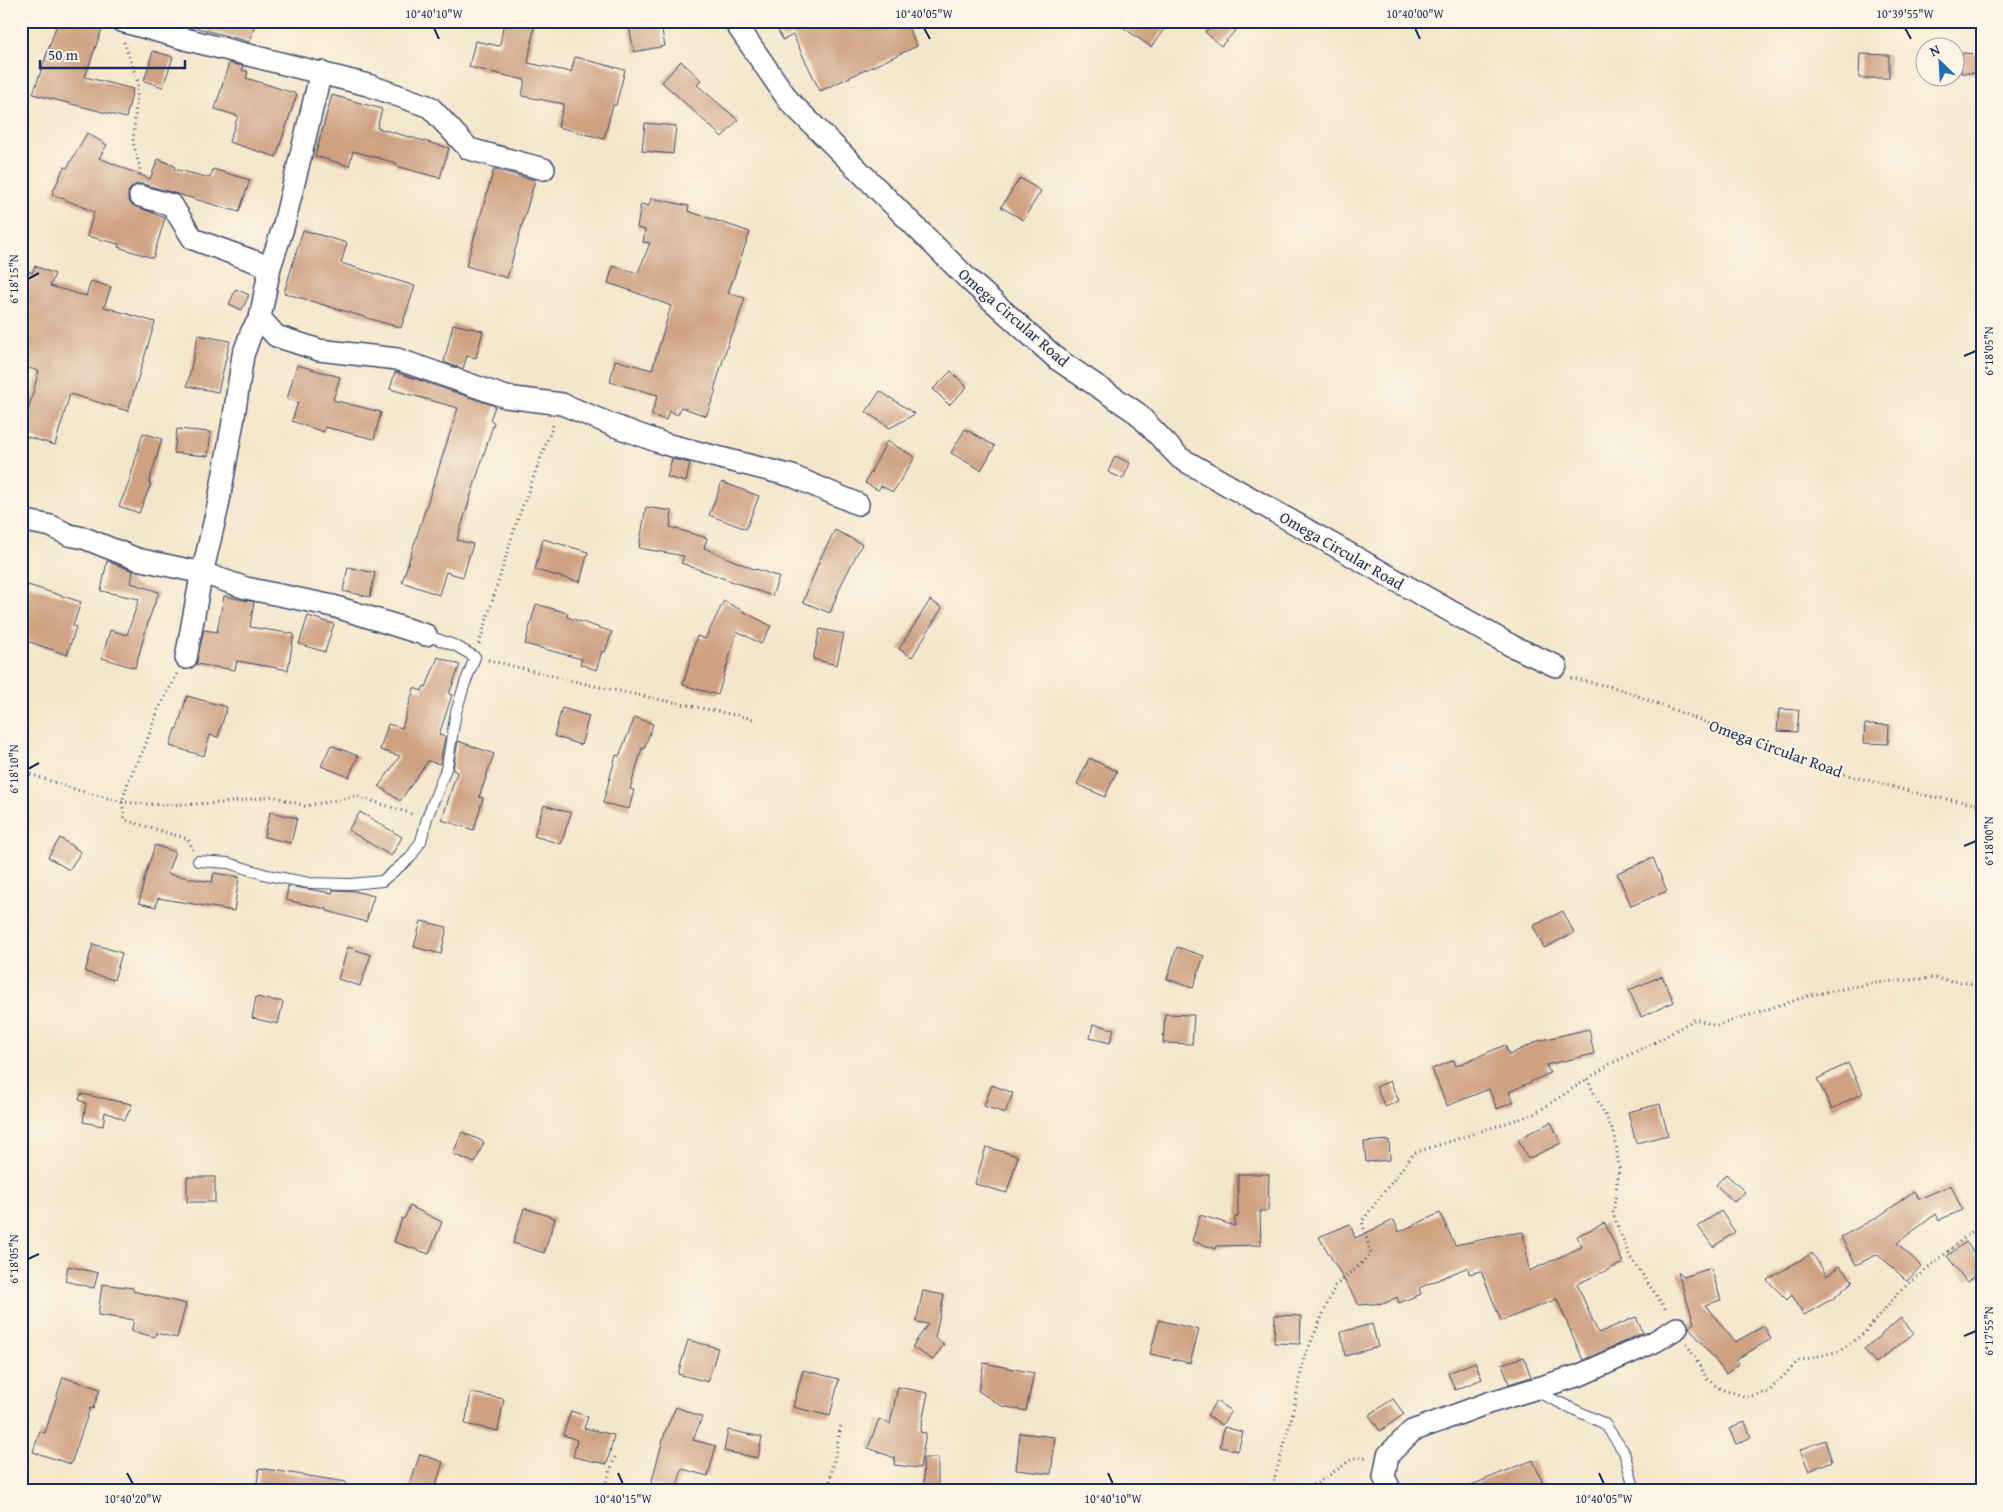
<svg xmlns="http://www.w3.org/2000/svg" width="2003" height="1512" viewBox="0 0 2003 1512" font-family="'Gentium Book Plus',serif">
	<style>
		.building { fill: #cea182 }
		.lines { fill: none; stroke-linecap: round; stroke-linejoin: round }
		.lane-casing { stroke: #3c4a6e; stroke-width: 12 }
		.street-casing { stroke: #3c4a6e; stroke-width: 24 }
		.path { stroke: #3c4a6e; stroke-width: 3; stroke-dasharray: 1 4; stroke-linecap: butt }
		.lane { stroke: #fff; stroke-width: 10 }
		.street { stroke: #fff; stroke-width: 21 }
		.ticks { fill: none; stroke: #1b2f5e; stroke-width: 2 }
		.labels { text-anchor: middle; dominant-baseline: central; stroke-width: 4; stroke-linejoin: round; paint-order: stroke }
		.street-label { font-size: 16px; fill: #1b2f5e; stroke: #fcf5e5 }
		.neatline { fill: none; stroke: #1b2f5e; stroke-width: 2 }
		.ticks-label { font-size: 12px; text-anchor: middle; fill: #1b2f5e }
	</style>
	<rect width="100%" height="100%" fill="#fcf5e5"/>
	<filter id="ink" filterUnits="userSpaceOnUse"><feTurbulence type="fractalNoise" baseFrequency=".02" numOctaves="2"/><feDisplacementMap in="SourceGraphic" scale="10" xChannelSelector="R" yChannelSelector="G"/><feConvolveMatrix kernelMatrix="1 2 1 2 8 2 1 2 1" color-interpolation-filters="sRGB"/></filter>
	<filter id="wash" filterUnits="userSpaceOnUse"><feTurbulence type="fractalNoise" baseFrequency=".0096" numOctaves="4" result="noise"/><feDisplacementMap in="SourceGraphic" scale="20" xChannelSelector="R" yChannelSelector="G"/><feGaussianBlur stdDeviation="1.12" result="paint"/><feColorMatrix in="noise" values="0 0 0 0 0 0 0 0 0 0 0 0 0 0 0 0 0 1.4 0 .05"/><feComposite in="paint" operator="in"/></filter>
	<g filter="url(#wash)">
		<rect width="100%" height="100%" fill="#f4e6cb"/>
		<g id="blocks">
			<path class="building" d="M58,21H90L103,26L85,77L133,89L126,118L33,94Z
				M172,21H256L250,42Z
				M504,21H535L528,63L571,72L575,57L625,70L616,105H613L604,139L558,127L564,104L522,96L525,80L469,67L475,41L500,46Z
				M628,21H660L665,46L634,52Z
				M773,21H905L917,46L820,91L793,35L783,40Z
				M1114,21H1170L1151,47Z
				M1215,21H1227L1237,29L1221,46L1205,32Z
				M153,51L173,57L163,87L144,81Z
				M1962,53L1982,54V73H1961Z
				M1860,54L1889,55V78H1859Z
				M681,61L701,80L697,85L738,120L722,137L662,82Z
				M229,63L243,66L242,70L248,72L246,78L297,94L276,157L229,142L238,116L215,109Z
				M332,95L382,109L377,128L449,148L440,178L396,166V163L353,151L349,166L315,156Z
				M645,123L676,126L673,154L642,151Z
				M87,133L107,145L99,158L150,179L158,159L175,166L174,169L210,178L213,169L250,180L239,212L143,184H137L132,187L128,192V199L131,204L165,218L153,258L118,247L119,244L87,236L94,212L52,194L64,167L67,168Z
				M494,169L535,180L507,278L466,266Z
				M1020,178L1041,191L1023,220L1001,207Z
				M651,198L689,206L688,211L750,232L728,293L745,298L733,334H731L714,390L716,391L706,416L681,407L678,415L669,411L666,420L651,415L658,395L610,382L615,360L652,370L671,306L629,290L608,283L613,266L638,273L650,243L643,242L645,230L637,228L641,204L649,206Z
				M303,230L347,243L341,263L415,286L401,328L284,293Z
				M35,266L55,274L50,286L86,296L91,281L111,287L104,307L155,322L128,411L70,394L55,445L21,435L39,371L21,366V267L32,273Z
				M236,289L249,295L242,310L229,304Z
				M453,324L483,331L476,358L467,356L463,369L444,362Z
				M198,335L230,341L218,392L187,386Z
				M297,365L340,377L333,400L381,412L374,439L325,427L324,432L292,421L298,402L287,399Z
				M951,371L967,387L949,405L933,389Z
				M395,372L495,406L490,420L494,422L457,540L473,544L463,577L446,572L439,595L402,582L458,408L390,389Z
				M880,391L915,414L890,428L866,412Z
				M177,429L211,432L208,456L174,453Z
				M965,429L995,446L981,470L951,453Z
				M143,433L162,439L149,483L151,484L139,513L119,506L128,485Z
				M887,441L915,457L893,492L881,486L878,490L865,483Z
				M1115,456L1130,463L1123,479L1108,472Z
				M672,459L690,463L686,482L667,477Z
				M722,482L759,496L746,529L709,515Z
				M646,507L672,511L670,527L707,538L704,548L756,570V569L779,577L772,596L681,563L684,556L639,548Z
				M835,530L862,544L841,585L830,613L803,602L820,559Z
				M543,539L588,552L580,582L535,570Z
				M107,561L133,571L131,583L159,592L149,619L135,668L102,658L110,630L127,635L139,599L101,591Z
				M348,567L375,573L370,597L343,591Z
				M28,585L81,602L73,626L76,627L67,655L21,639V608Z
				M224,596L254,602L250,627L294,634L288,670L237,661L235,670L196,664L204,630L217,632Z
				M930,600L942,608L912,657L899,649Z
				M724,601L771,626L761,644L737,631L718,695L683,685L697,636L705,639Z
				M536,604L568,613L567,617L612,632L605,652L602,651L596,670L580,664L582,659L525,644Z
				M308,616L334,624L325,652L299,644Z
				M820,629L844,634L837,665L813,659Z
				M438,657L460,665L449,694L452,695L439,735L445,737L440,764L428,761L400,801L379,786L400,756L380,750L388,724L402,728L414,688L422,691L424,686L426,687Z
				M187,696L227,707L218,737L210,735L204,756L170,746L175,729H177Z
				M562,708L589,716L581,745L554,736Z
				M1779,709L1799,710L1797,732L1777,731Z
				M635,717L653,724L644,749L642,748L630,789L634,790L629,809L603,803L616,755L619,756Z
				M1865,724L1889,725L1888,744L1864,743Z
				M458,741L494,754L479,797L483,798L474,830L442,820L457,772L453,770Z
				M331,745L358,756L349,777L321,766Z
				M1089,758L1117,771L1105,797L1077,784Z
				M544,805L571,813L561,844L534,836Z
				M270,812L297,818L291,843L264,837Z
				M360,812L402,837L391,856L348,830Z
				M60,838L81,852L69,870L48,857Z
				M155,845L175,852L167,874L212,882L214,873L239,877L234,911L158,898L156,907L139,903L145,876Z
				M1653,858L1667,891L1631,906L1617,873Z
				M288,886L332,893L333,890L354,891L374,896L366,922L327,911V909L286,900Z
				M1563,911L1574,933L1544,948L1533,926Z
				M421,921L447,927L441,954L414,947Z
				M93,944L122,953L114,980L85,972Z
				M348,947L371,955L360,986L338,979Z
				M1177,947L1204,956L1193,988L1167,979Z
				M1662,976L1674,1002L1641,1017L1629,990Z
				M256,997L283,1002L278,1024L252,1018Z
				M1165,1014L1194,1015L1192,1044L1163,1043Z
				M1093,1024L1114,1029L1110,1043L1090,1038Z
				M1589,1029L1594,1054L1546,1065L1550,1073L1509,1092L1514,1102L1497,1109L1489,1089L1447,1106L1432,1069L1454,1060L1456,1066L1505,1045L1509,1055L1538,1041Z
				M1848,1063L1863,1093L1832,1109L1817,1079Z
				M1390,1081L1399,1101L1385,1107L1376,1087Z
				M992,1085L1013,1093L1005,1113L984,1106Z
				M81,1094L132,1104L125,1120L105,1112L103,1126L83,1122L86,1103L79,1100Z
				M1660,1104L1668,1135L1636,1143L1628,1112Z
				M1551,1122L1561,1143L1528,1159L1518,1139Z
				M462,1132L484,1142L475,1163L453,1154Z
				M1389,1140L1390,1160L1366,1162L1364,1142Z
				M986,1147L1018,1156L1007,1193L975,1184Z
				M1238,1174H1269L1268,1211H1260L1261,1245L1217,1246L1216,1249L1192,1241L1200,1215L1235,1226V1217H1238Z
				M1726,1174L1745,1192L1734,1202L1716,1185Z
				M187,1177H215V1202H187Z
				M1951,1185L1962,1210L1939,1220L1936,1214L1897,1243L1921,1266L1907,1281L1878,1254L1856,1265L1841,1237L1881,1215L1914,1191L1919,1199Z
				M410,1206L442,1222L429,1254L394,1242L402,1218L404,1219Z
				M524,1208L555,1218L544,1253L513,1243Z
				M1721,1211L1735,1232L1713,1247L1698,1226Z
				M1440,1213L1455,1245L1495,1237V1236L1523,1232L1529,1271L1582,1247L1577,1236L1605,1223L1623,1263L1577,1284L1598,1333L1636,1317L1643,1333L1583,1360L1557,1299L1501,1321L1481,1271L1469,1274L1468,1267L1419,1288L1421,1294L1399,1303L1397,1297L1386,1303L1359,1305L1319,1237L1350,1224L1355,1238L1394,1220L1399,1232Z
				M1966,1242L1982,1263V1271L1967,1282L1947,1256Z
				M1812,1253L1827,1276L1839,1266L1853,1281L1834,1298L1804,1315L1792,1295L1787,1300L1767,1280Z
				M68,1266L98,1273L94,1288L65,1281Z
				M1711,1268L1721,1300L1705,1305L1735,1342L1764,1326L1771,1339L1735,1360L1739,1364L1726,1374L1689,1327L1694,1323L1678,1273L1679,1272L1684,1277Z
				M102,1284L133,1288V1291L186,1304L177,1338L156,1333L155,1337L131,1331L134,1320L98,1315Z
				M923,1291L944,1295L935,1338L944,1344L933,1360L912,1347L928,1324L916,1322Z
				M1275,1315L1301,1316L1300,1344L1274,1343Z
				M1901,1318L1914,1333L1876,1363L1864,1349Z
				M1159,1320L1199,1330L1190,1363L1150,1354Z
				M1372,1324L1378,1347L1345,1356L1341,1332Z
				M688,1340L718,1348L708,1382L678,1374Z
				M1524,1357L1531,1377L1509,1384L1502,1364Z
				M1475,1362L1482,1379L1455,1390L1448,1373Z
				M984,1363L1034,1373L1026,1411L1002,1406L978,1391Z
				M803,1370L839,1379L830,1416L793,1407Z
				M63,1377L100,1389L93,1409L90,1408L71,1464L33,1452L40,1431L45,1433Z
				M898,1387L928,1393L920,1432L926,1433L920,1468L894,1465L895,1458L868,1448L879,1419L890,1424Z
				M471,1393L504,1399L498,1431L465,1424Z
				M1393,1399L1404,1414L1380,1431L1369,1415Z
				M1216,1401L1231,1411L1222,1425L1207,1415Z
				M676,1407L702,1417L693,1440L716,1446L708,1476L682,1469L676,1490L651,1484L665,1432Z
				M571,1411L588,1417L584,1428L614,1435L607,1464L573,1457L577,1440L563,1435Z
				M1745,1422L1751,1437L1736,1444L1729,1429Z
				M1224,1427L1243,1432L1238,1451L1220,1447Z
				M728,1430L762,1437L758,1458L724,1451Z
				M1020,1433L1055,1437L1051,1474L1016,1470Z
				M1825,1440L1832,1461L1809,1471L1800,1450Z
				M420,1454L443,1462L434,1491H421L409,1487Z
				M923,1458H938V1491H924Z
				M1533,1460L1546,1491H1459V1490Z
				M259,1468L346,1482L345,1491H256Z"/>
		</g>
	</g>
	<g filter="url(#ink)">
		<use href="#blocks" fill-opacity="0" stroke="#3c4a6e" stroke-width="1"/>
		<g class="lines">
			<defs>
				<path id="lane" d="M198,861L228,863L267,875L309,883L351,884L382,881L410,858L421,841L427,818L447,766L456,712L464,686L475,657L456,646L426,635
					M1535,1391L1605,1424L1624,1452L1635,1491"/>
				<path id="street" d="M121,21L185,39L368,85L430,107L469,149L544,169
					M734,21L789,101L968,279L1057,359L1137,413L1180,458L1512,646L1556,666
					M140,196L172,205L193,239L270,267
					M260,318L276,336L319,350L397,359L506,397L562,404L615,426L665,444L792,476L858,504
					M21,520L51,526L69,535L84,538L137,559L203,573L246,588L333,606L426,635
					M186,658L200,582L218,506L234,416L243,355L251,333L260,318L270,267L283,228L321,72
					M1391,1491L1384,1477L1388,1455L1412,1431L1488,1403L1580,1375L1654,1342L1677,1328"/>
			</defs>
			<use href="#lane" class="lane-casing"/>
			<use href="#street" class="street-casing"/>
			<path class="path" d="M124,42L138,82L133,142L140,168V178
				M479,644L517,521L554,423
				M488,660L590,685L754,719
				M177,674L158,710L144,749L129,779L122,802L125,820L188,839L193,850
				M1571,678L1617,688L1829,770L1928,796L1982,805
				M21,771L77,790L122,802L160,805L224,803L273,796L305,806L357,796L415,815
				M1587,1079L1615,1135L1619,1168L1613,1214L1629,1255L1667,1311
				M1687,1344L1707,1379L1720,1389L1747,1397L1768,1392L1798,1361L1840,1351L1864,1333L1902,1289L1974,1230L1982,1221
				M603,1491L615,1457
				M828,1491L841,1425
				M1271,1491L1291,1420L1304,1358L1335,1286L1371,1255L1362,1221L1414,1153L1534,1114L1610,1064L1658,1041L1695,1019L1716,1026L1811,995L1874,983L1933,978L1982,985
				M1273,1491L1316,1484L1354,1458L1369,1457"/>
			<use href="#lane" class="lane"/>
			<use href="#street" class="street"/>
		</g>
	</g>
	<path class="ticks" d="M434,28L439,39M924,28L930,39M1415,28L1420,39M1905,28L1911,39M28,279L39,273M1964,356L1976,351M28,769L39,763M1964,846L1976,841M28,1259L39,1254M1964,1336L1976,1331M127,1473L133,1484M618,1473L623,1484M1108,1473L1113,1484M1599,1473L1604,1484"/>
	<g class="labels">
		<g class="street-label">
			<text transform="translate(1014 317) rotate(41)">Omega Circular Road</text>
			<text transform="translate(1342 550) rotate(30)">Omega Circular Road</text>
			<text transform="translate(1776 748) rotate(20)">Omega Circular Road</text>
		</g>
	</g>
	<rect width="2003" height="1512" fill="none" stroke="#fcf5e5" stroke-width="55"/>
	<g transform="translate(1940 62) rotate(335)"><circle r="24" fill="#fcf5e5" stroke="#a2a6af"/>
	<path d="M0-4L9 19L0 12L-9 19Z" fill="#1f6fb2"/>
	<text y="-8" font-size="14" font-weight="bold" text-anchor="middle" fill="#1b2f5e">N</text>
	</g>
	<path d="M40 60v8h145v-8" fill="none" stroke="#1b2f5e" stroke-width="2.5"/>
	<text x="48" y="60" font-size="15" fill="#1b2f5e" stroke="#fcf5e5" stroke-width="4" paint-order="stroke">50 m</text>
	<rect x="28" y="28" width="1948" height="1456" class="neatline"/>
	<g class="ticks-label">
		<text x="434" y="18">10°40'10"W</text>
		<text x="924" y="18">10°40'05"W</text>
		<text x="1415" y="18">10°40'00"W</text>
		<text x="1905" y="18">10°39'55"W</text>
		<text transform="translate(14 279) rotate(-90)" y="4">6°18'15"N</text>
		<text transform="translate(1989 351) rotate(-90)" y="4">6°18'05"N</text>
		<text transform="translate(14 769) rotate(-90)" y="4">6°18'10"N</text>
		<text transform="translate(1989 841) rotate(-90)" y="4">6°18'00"N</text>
		<text transform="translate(14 1259) rotate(-90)" y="4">6°18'05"N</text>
		<text transform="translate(1989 1331) rotate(-90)" y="4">6°17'55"N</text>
		<text x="133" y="1503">10°40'20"W</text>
		<text x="623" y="1503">10°40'15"W</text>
		<text x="1113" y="1503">10°40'10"W</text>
		<text x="1604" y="1503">10°40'05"W</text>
	</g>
</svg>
